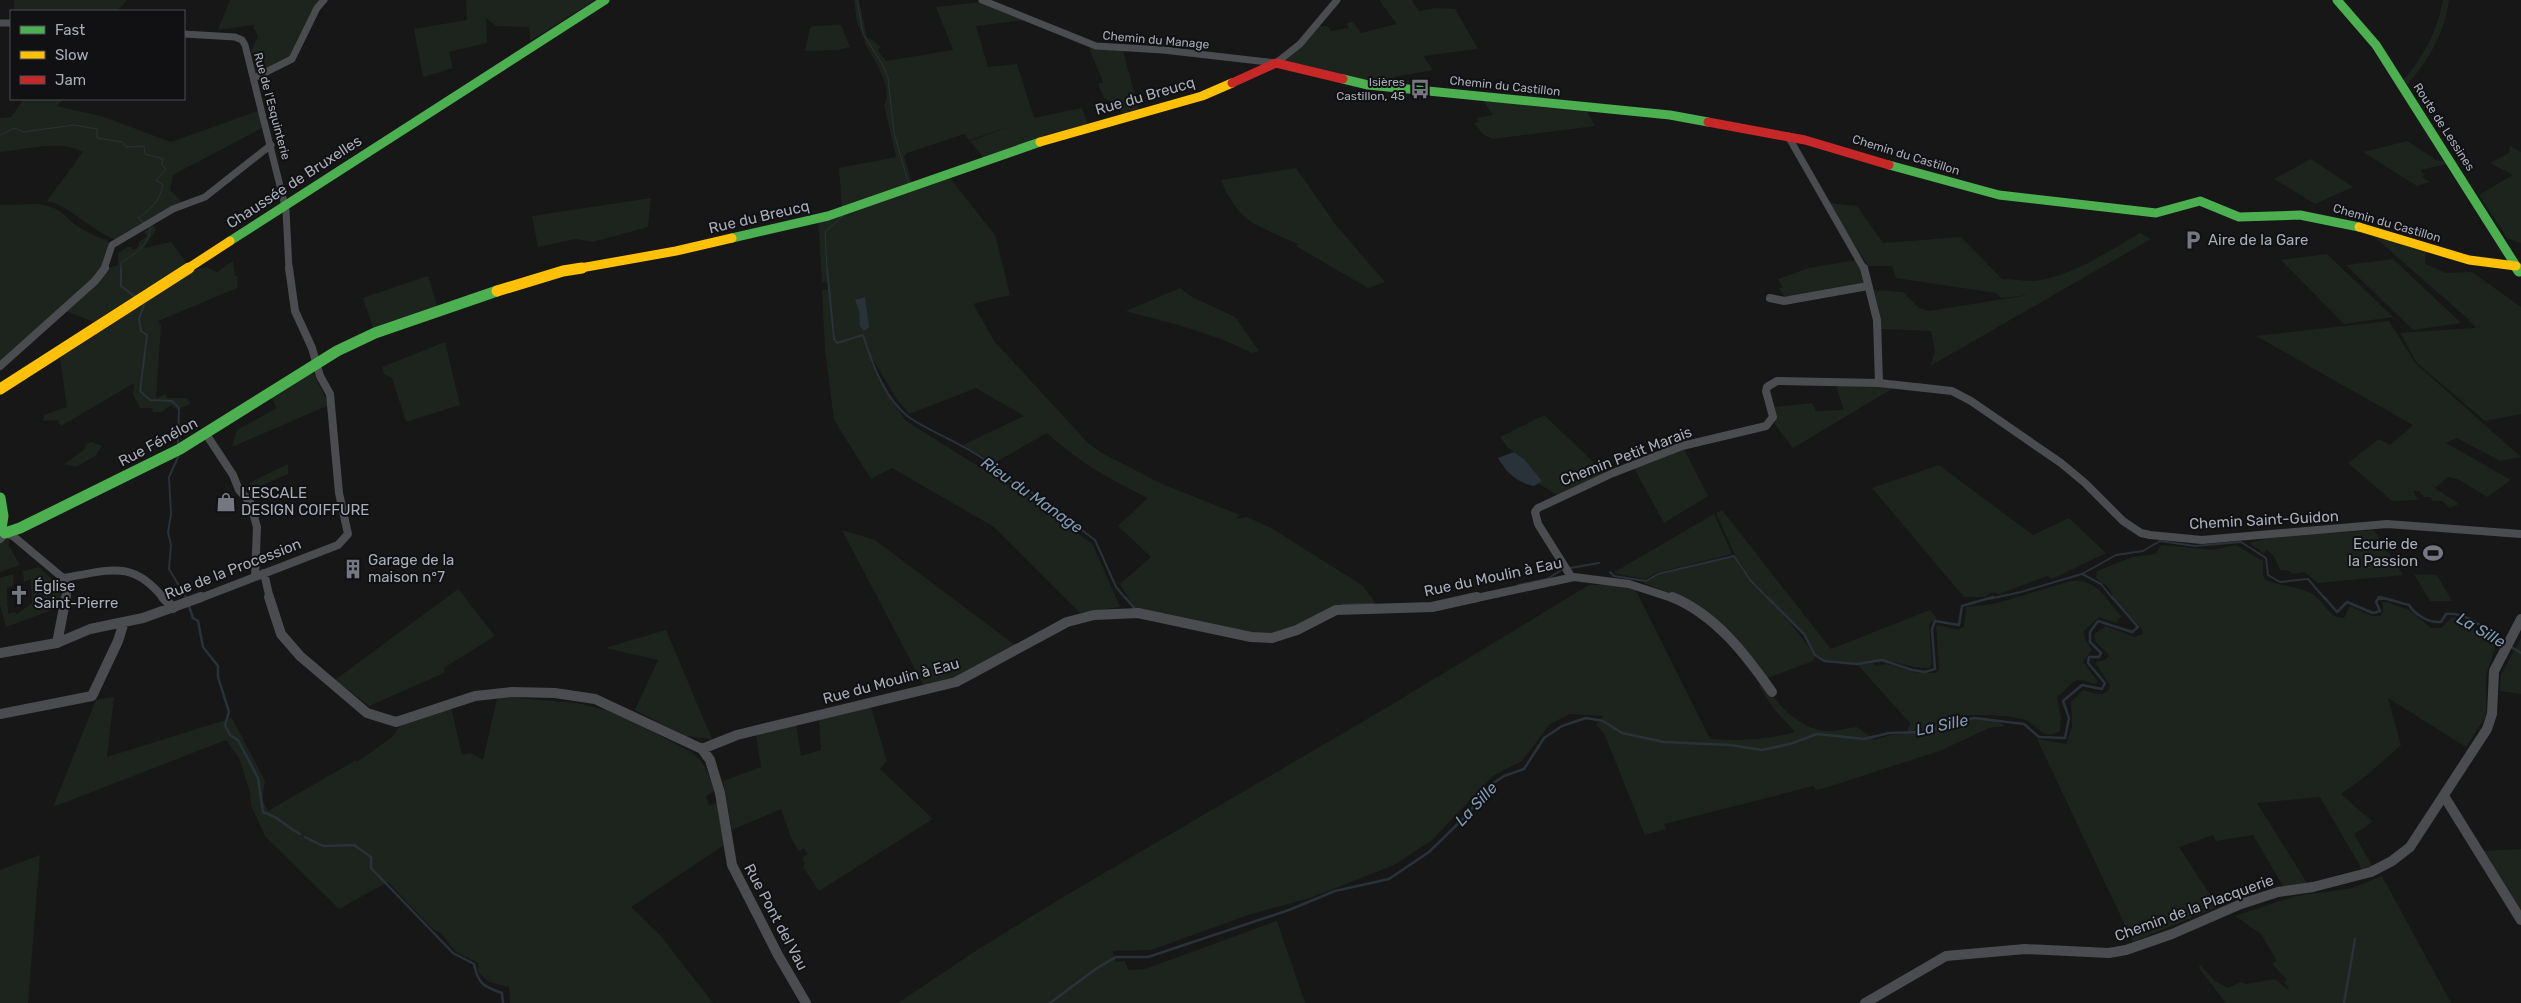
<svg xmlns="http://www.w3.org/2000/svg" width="2521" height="1003" viewBox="0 0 2521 1003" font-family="Rubik,sans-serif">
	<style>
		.green { fill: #1d241e }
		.water { fill: #2a3239 }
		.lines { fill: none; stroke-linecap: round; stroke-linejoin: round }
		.stream-far2 { stroke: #2a3239; stroke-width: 1 }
		.stream-far1 { stroke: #2a3239; stroke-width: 2 }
		.stream { stroke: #2a3239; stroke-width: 2.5 }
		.street-far2 { stroke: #4b4c50; stroke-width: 7 }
		.street-far1 { stroke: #4b4c50; stroke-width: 8 }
		.street { stroke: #4b4c50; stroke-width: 10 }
		.fast-far1 { stroke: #4caf50; stroke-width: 9 }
		.fast { stroke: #4caf50; stroke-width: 11 }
		.slow-far1 { stroke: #ffc107; stroke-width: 9 }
		.slow { stroke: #ffc107; stroke-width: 11 }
		.jam { stroke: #c62828; stroke-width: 9 }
		.labels { text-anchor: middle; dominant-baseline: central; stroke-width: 4; stroke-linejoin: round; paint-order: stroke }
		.far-street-label { font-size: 12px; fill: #a8adb8; stroke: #111113 }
		.far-poi-label { font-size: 12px; fill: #a8adb8; stroke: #111113; text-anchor: end }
		.street-label { font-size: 15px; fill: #a8adb8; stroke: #111113 }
		.poi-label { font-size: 15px; fill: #a8adb8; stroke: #111113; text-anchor: start }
		.water-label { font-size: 16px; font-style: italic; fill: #7f9bb3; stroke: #111113 }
	</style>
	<rect width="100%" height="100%" fill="#171717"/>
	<path class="green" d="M14,0H127L117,11H14Z
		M230,0H320L293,55L256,73L251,51L258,37L253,25L218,30Z
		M466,0H595L530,41L529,27L496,26L486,18L487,43L449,52L453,68L423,77L414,29L467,20Z
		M854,0H859L867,38L874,41L880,47L878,51L886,61L953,50L936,7L982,2L1025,20L976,26L988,67L1017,64L1034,118L1082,108L1088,125L985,159L970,141L1015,125L969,140L964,134L907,153L904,156L912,183L842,209L839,168L896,157L884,105C894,88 873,57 864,42L865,40L857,23Z
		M1379,0H1411L1419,11L1436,8L1455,9L1478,49L1423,56L1433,70L1394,77L1396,81L1393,86L1363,82L1283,60L1318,26H1327L1331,31L1349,28L1346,23L1353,22L1361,33L1397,24Z
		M2443,0H2449C2444,35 2429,60 2406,86L2402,81C2423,59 2438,30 2443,0Z
		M841,25L850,47L838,50L805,51L810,28L813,26Z
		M1088,46L1123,50L1139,111L1124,116L1116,101L1111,102L1104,98L1098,84L1103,82Z
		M24,99H63L57,106L104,117L171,142L258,111L264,127L173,175L170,190L182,202L119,239H114C92,231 67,204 47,201L83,152C60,139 25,150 0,152V118L11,117Z
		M1482,99L1587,111L1595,126L1492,139L1483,134L1474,123L1479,122L1476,118L1493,115Z
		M2407,141L2438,161H2444L2447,164L2420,170L2425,175L2422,177L2430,182L2417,186L2363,152Z
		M2510,146L2521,152V243L2507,238L2479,195L2513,175L2490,163L2509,153Z
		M2311,159L2353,187L2315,204L2274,179Z
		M1296,168L1335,224L1385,282L1368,288L1296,246L1298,244C1257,225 1239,224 1221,180Z
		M950,178L995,235L1010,295L973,304L994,341L1088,443L1102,453L1162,484L1240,515L1235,519L1247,517L1273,529L1363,586L1377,605L1350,608L1272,638L1138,613L1120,584L1151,557L1118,526L1148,498C1109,479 1080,463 1047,433L994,463L963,445L1024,416L976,388L909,414L896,398L874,361L871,362L893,403L906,421L1024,495H1029L1093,545L1120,607L1080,613L994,527L892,468L871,479L834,420L825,350L822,289L828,290V283L822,282L818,222Z
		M651,198L648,227L592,242L576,239L538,247L532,216Z
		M1828,203L1857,206L1883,243L1961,237L2002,279C2012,279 2023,281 2033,281C2067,279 2111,250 2140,233L2151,239L1930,366L1935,352L1931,331L1880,329L1878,307L1873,290L1903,292L1919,308L1929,311L2028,295L2001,298L1996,293L1896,278L1892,266H1868Z
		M36,204C66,207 62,218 82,229C90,234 99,237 108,241L109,244L103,266L86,287L0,362V205Z
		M153,225L156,230L144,248L171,242L187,263L139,293L137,297L130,299L94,322L65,311L108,268L118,265V253L127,247H132L133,250L138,247L139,242L147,236L144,232Z
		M2371,234L2426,251L2425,264L2446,273L2472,272L2521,307V414L2485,421L2417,363L2400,333L2476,328L2467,318Z
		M2327,254L2393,317L2344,324L2281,260Z
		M2393,259L2461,323L2413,330L2346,265Z
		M1857,260L1862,269L1864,285L1786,299L1779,288H1783L1778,279L1809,268Z
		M233,261L235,276H238L237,288L158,321L161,325L156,398L166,394L167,398H187L190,404L177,410L171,405L162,412H153L152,408H140L133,394L134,383L61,426L58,420L43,421L44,415L67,407L60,358L194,270L206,267L217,272Z
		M428,276L438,308L374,331L363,298Z
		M1180,288L1192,297L1235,317L1259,351L1252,353C1212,332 1169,323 1126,311Z
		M2389,321L2415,363L2521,457L2500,461L2457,438L2446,443L2511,480L2487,497L2458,479L2448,477L2435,488L2459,504L2450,508L2442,501H2433L2430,497H2424L2419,491H2413L2418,500L2392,501L2348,463L2379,439L2390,445L2413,425L2256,336Z
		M445,342L460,405L406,422L392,378L384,374L382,367Z
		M313,372L329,405L232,447L237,430L277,408L271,397Z
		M1835,383L1895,387L1793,448L1774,423L1776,421L1773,407L1812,403L1816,411L1844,410Z
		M1544,415L1605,473L1558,496L1538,483L1542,481L1525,460L1508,448L1500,437Z
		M91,442L102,446L95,456L76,467L64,464L84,450L86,444Z
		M1684,449L1708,496L1664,523L1634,468Z
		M288,464V474L252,490L249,483Z
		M1939,465L2033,535L2069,518L2106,553L2052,579L2047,576L1999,594L1991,592L1985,597H1964L1872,488Z
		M1722,510L1831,649L1930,610L1937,619L1929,624L1932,662L1930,668C1910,669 1889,657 1872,661L1875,666L1886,664L1918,673H1936L1939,669L1936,626L1938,625L1958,630L1964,626L1966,607L1994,604L2071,581C2099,579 2105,599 2122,617L2118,619L2117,623L2099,617L2084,631L2085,640L2092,650L2083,662L2098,682L2094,684C2070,675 2075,684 2057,697L2061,718L2060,731C2046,740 2039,729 2029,722C2020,715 1969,714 1957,716L1997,721L2005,726L1989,728L1942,750L1825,788L1816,790L1813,786L1664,824L1666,829L1645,835L1604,733L1596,725L1603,716L1570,714L1550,724L1522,761L1494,775L1431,841L1394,865L1310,898L1248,915L1151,950L1113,951L1116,962L1125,961L1128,970L1145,969L1277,921L1305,1003H898L977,950L1065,896L1381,711L1589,585H1633L1710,739C1741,741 1765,740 1795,732L1774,709L1759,686L1763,682C1778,705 1800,731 1830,731C1838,731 1848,728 1857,727L1875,740L1891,735L1906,734L1910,723L1856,663L1824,660L1816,654L1805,634L1750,578L1735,555L1716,513Z
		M1714,514L1732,554L1656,573L1645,579L1613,573Z
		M8,516L9,546L20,565L0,572V539Z
		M842,530L875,540L1015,645L962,676L924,686Z
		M2374,530L2403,575L2318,583L2304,572L2293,574L2290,571L2280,570C2276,561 2276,556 2267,550L2264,553L2249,543L2269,538Z
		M2164,545L2212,550L2236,545L2263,561V576L2266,580C2281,587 2300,586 2314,595C2325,603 2329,618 2344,618L2350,606L2372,616H2381L2383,612L2382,602H2386L2409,610L2431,628H2441L2452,617L2458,618L2497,642L2486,675V716L2466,747L2388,698L2401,745L2366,776L2341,794L2373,822L2354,834L2372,866L2363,871L2320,797L2257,803L2307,883L2284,888L2253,835L2216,841L2213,835L2179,847L2218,907L2133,942L2037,739L2066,744L2072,727L2071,702L2083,690C2093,693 2106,699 2110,686L2095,662L2105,660L2109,655L2095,641L2094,634L2106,626L2134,637L2143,634L2142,629L2112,595L2109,588L2096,578L2097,571L2132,557L2155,554L2160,546Z
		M1733,557C1758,593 1793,620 1815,657L1813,661L1767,678L1684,599L1644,583L1658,575Z
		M39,567L61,588L60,607L6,627L0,605V578L13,574L14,585L7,588L8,614L14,612L17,614L32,603L31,579L24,582L23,571Z
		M2414,574L2437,575L2452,601H2430Z
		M458,589L495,636L444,668V673L369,706L335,680Z
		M666,630L712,739L685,736L635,710L658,660L605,648Z
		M2521,638V694L2500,691L2501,675Z
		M114,697L107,757L232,718L265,781L262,800L268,811L356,760L357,762L391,738L400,726L451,707L462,755L470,753L483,760L497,699L506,697L577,703L606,710L624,717L693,753C706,764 709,775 714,791L706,796L709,806L718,802L724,845L631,907L659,934L713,1003H510L509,987L489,982L478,972V963L455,951L441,933L433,929L388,882L339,909L265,836L251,805L250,792L239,758L226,740L53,807L96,700Z
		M871,707L887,761L880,769L933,819L819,891L803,867L805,864L802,858L808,854L804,848L799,851L791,838L781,809L732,830L723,781L761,767L756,735L796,724L801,756L821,750L819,719Z
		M2521,849V911L2484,851Z
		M40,855L28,1003H0V870Z
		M2382,876L2451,1003H2226L2199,968L2200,965L2215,981L2228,988L2241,982L2246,984L2275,979L2290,991L2284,982L2287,980L2272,964L2277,961L2261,934L2235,916L2296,896L2353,888Z"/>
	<path class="water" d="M865,297L869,327L864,331L860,326L859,311L855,300Z
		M1514,452L1525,460L1542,481L1534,486C1516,482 1507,473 1498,458Z"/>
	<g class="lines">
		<path class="stream-far2" d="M857,0L863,34L884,67L888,78L894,133L909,185
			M0,135L15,128L23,132L74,125L97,129V138L122,142L126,147L144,146L145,154L163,159L162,165L166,169L156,180L163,185C160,200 151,210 138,218L144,223
			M121,269V263C134,254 152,244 150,226
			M827,269L825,232L843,216"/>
		<path class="stream-far1" d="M121,268V286L134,296
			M827,268L834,339L837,343L863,335C872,363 885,400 910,418C936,435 966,445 991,464C1004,473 1015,490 1031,492L1095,540L1116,587L1126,599
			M144,305L139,319L141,331L147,335L140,391L150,400L172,401L179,408L178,444
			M179,455L169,477L171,514L168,532L171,545L169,569L187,599
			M1570,568L1599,563
			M1610,572L1614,576L1646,581L1658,574L1734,556L1751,581L1769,599
			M1518,585L1547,579L1560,571
			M1989,599L2021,592L2082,574
			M2113,599L2101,584L2082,574L2116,555L2143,551L2160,541L2195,546L2241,542L2266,558L2268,575L2280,582L2308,579L2325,599
			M2378,599H2385"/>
		<path class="stream" d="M186,597L187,599
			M1125,597L1135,609
			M1767,597L1804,634L1815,655L1824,661L1857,664L1882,660L1912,670L1925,672L1935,669L1932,629L1935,621L1959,625L1962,606L1993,597
			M2324,597L2337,612L2347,602L2373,613L2380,611L2376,602L2379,597
			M2380,597L2409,605C2415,615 2429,623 2441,622L2446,614C2470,612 2486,631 2505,644
			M1343,605L1372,604
			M189,606L193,618L198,621L203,647L218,666V677L229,712L225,725L230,735L238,740L258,778L263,812C281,818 284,825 300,834
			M2511,647L2521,653
			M305,837L323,846L354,845L371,857V868L453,953L474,964C478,984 484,987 502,993L503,1003
			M1050,1003L1097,968L1116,957H1148L1289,910L1335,891L1389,879L1429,852L1468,814L1489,786L1504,776L1524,769L1544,738L1562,726L1586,718L1603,721L1622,733L1664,742L1730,745L1762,750L1790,744L1817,734L1864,739L1889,733L1924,732L1974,718L2024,724L2039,737L2065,738L2069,718L2063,701L2082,685L2102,689L2105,683L2088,663L2089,657H2099L2101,653L2090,642V632L2098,621L2132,632L2138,627L2112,597
			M2344,1003L2355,939"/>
		<path class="street-far2" d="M982,0L1096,46L1163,50L1276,63L1300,44L1337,0
			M0,23H11
			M184,34L235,37L242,40L245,45L286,210L289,269
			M254,78L292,59L317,8L324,0
			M1788,136L1864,269
			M104,269L112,245L173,209L205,197L271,145"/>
		<path class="street-far1" d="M1864,268L1877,320L1879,383
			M1770,298L1784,301L1868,286
			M0,366L95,281L105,268
			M206,434L233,475L239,490L250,502L257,527L255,577
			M0,539L5,533L13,536L63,578L68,586L66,599
			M264,573L270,599
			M1570,575L1538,524L1535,512L1538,508L1613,473L1682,446L1766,426L1773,417L1766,391L1767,387L1777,381L1879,383L1952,391L1971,401L2061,463L2085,483L2123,521L2141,533L2150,535L2202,540L2387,524L2521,534
			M63,578C108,571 132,558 164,599
			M198,599L338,545L348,534L339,493L330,394L320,376L312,348L295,311L289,268
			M1472,599L1574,577L1629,584L1675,599"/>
		<path class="street" d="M163,597L173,608
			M269,597L281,634L300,656L367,713L396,722L475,696L512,692L555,693L595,699L702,749L710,760L720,793L732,865L778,955L806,1003
			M1672,597C1716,615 1746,655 1772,692
			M57,643L66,597
			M0,653L57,643L90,629L143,618L201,597
			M0,714L92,696L118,641L124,622
			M702,749L737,735L956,682L1067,622L1094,615L1138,613L1251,637L1272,638L1297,630L1336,610L1432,607L1477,597
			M2444,796L2521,920
			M1865,1003L1946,956L2025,949L2109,953L2126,950L2172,934L2241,904L2278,892L2313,887L2371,872L2392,861L2410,847L2487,729L2492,714L2494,671L2521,619"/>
		<path class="fast-far1" d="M2337,0L2376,45L2518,269
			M1343,79L1368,85L1670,115L1708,122
			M1889,165L1999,195L2156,213L2200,201L2239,217L2300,215L2359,227
			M732,238L828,216L1040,142
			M230,241L605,0"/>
		<path class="fast" d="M2517,268L2519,271
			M0,498L3,516L1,528L5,533L20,528L180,449L337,351L375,333L497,291"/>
		<path class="slow-far1" d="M1040,142L1202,96L1232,83
			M2359,227L2469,260L2516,266
			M187,269L230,241
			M575,269L676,251L732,238"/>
		<path class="slow" d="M497,291L563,271L582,268
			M0,389L189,268"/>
		<path class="jam" d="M1232,83L1276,63L1343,79
			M1708,122L1805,140L1889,165"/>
	</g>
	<defs>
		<symbol id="bus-bare" viewBox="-9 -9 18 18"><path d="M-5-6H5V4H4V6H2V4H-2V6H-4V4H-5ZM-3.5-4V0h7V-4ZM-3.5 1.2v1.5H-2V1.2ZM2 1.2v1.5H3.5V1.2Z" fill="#757880" stroke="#111113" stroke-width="2.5" paint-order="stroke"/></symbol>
		<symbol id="parking-bare" viewBox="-9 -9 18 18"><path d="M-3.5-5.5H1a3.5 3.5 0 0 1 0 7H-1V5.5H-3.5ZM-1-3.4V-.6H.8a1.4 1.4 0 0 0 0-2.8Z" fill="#757880" stroke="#111113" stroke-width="2.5" paint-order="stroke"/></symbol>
		<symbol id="shop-bare" viewBox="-9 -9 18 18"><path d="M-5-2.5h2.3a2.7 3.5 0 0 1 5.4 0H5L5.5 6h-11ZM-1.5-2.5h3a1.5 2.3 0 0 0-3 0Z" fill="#757880" stroke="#111113" stroke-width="2.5" paint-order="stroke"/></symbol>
		<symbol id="stadium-bare" viewBox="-9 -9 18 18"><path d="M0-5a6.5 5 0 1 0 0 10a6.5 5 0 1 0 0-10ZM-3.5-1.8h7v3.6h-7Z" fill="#757880" stroke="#111113" stroke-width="2.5" paint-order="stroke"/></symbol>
		<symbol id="building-bare" viewBox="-9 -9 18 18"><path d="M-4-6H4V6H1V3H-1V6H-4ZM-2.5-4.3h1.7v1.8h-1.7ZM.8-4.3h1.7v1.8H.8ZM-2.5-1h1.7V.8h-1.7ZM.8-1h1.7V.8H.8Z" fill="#757880" stroke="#111113" stroke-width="2.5" paint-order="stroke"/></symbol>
		<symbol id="church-bare" viewBox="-9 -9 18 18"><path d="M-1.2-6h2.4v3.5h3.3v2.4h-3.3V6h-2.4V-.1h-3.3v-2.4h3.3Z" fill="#757880" stroke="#111113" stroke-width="2.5" paint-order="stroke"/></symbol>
	</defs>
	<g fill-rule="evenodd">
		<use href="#bus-bare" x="1406" y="75" width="28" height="28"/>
		<use href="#parking-bare" x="2179" y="226" width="28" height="28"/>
		<use href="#shop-bare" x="212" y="488" width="28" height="28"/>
		<use href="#stadium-bare" x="2419" y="539" width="28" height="28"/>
		<use href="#building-bare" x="339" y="555" width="28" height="28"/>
		<use href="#church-bare" x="5" y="581" width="28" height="28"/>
	</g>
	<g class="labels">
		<g class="far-street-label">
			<text transform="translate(1156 40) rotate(5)">Chemin du Manage</text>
			<text transform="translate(1505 86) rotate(6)">Chemin du Castillon</text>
			<text transform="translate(272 106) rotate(75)">Rue de l'Esquinterie</text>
			<text transform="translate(2444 127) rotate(57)">Route de Lessines</text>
			<text transform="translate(1906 155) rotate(17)">Chemin du Castillon</text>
			<text transform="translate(2387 223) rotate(16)">Chemin du Castillon</text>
		</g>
		<g class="far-poi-label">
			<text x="1405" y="82">Isières<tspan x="1405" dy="14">Castillon, 45</tspan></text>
		</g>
		<g class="street-label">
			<text transform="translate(1145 96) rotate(-16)">Rue du Breucq</text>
			<text transform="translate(294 182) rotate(-33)">Chaussée de Bruxelles</text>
			<text transform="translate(759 217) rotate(-13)">Rue du Breucq</text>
			<text transform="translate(158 442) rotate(-28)">Rue Fénélon</text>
			<text transform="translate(1626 456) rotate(-21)">Chemin Petit Marais</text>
			<text transform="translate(2264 520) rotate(-3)">Chemin Saint-Guidon</text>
			<text transform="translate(233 569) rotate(-21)">Rue de la Procession</text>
			<text transform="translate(1493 577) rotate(-12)">Rue du Moulin à Eau</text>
			<text transform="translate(891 681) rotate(-15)">Rue du Moulin à Eau</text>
			<text transform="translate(2194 908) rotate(-20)">Chemin de la Placquerie</text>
			<text transform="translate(776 917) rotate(62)">Rue Pont del Vau</text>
		</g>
		<g class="poi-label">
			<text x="2208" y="240">Aire de la Gare</text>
			<text x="241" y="493">L'ESCALE<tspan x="241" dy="17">DESIGN COIFFURE</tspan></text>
			<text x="2418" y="544" text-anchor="end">Ecurie de<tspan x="2418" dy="17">la Passion</tspan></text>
			<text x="368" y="560">Garage de la<tspan x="368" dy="17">maison n°7</tspan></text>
			<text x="34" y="586">Église<tspan x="34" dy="17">Saint-Pierre</tspan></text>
		</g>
		<g class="water-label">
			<text transform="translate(1032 495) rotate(35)">Rieu du Manage</text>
			<text transform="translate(2481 630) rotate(30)">La Sille</text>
			<text transform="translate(1942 725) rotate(-12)">La Sille</text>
			<text transform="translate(1476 804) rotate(-47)">La Sille</text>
		</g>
	</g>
	<rect x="10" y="10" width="175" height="90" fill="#111113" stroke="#4d4f55"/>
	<rect x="20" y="26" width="25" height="8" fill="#4caf50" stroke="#4d4f55"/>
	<text x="55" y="35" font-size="15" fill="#a8adb8">Fast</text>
	<rect x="20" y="51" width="25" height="8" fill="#ffc107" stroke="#4d4f55"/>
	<text x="55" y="60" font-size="15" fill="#a8adb8">Slow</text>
	<rect x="20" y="76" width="25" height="8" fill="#c62828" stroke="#4d4f55"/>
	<text x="55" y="85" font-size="15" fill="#a8adb8">Jam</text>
</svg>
